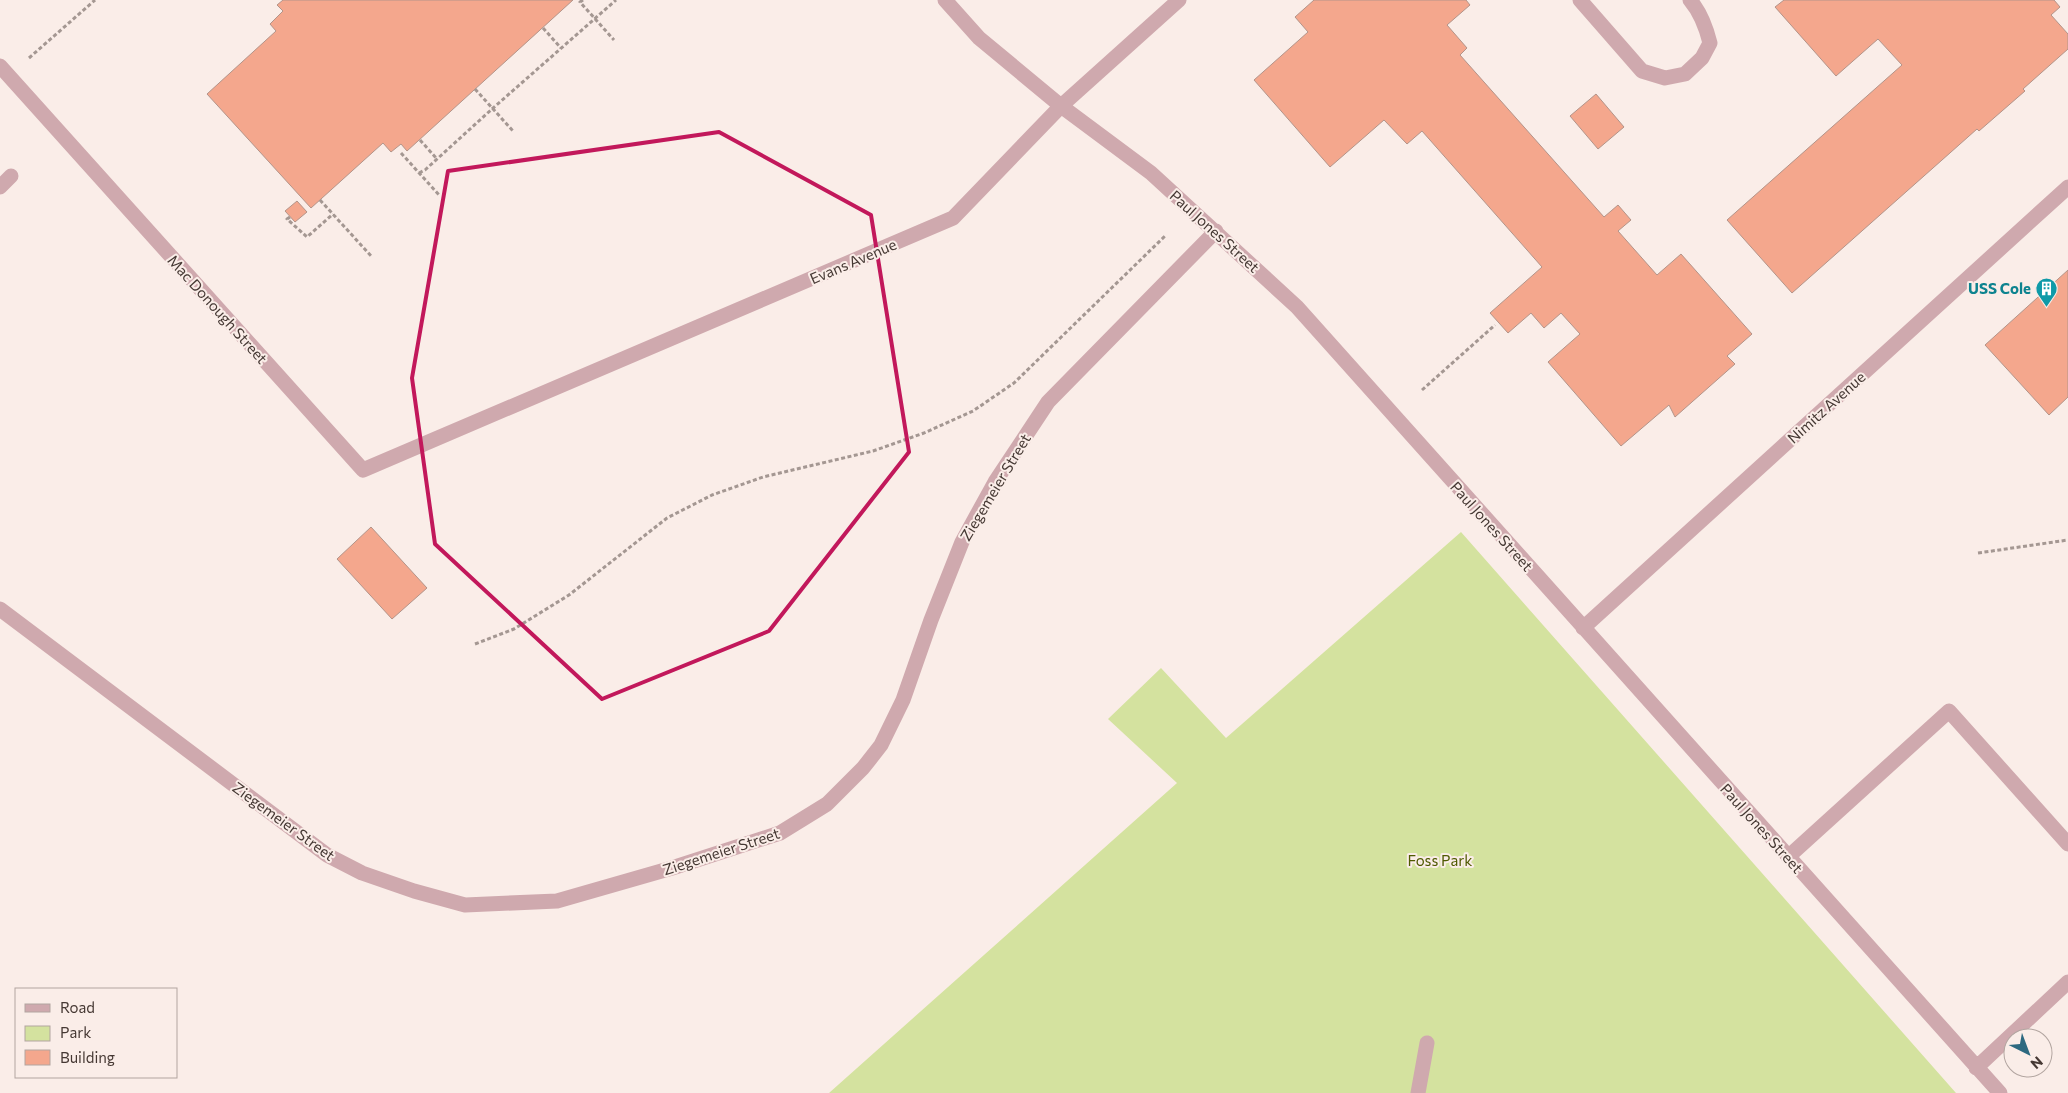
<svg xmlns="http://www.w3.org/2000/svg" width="2068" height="1093" viewBox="0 0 2068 1093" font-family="Commissioner,sans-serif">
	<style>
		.green { fill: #d4e29f }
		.building { fill: #f4a78d; stroke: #b39489 }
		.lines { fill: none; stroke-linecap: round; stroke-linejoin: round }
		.path { stroke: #a49792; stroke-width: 3; stroke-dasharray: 4 2.5; stroke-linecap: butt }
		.minor { stroke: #cfa9ae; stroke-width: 15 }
		.path-bridge { stroke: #a49792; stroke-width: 3; stroke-dasharray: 4 2.5; stroke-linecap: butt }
		.marked { fill: none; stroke: #c2185b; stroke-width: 4; stroke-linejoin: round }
		.labels { text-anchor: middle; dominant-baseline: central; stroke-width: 4; stroke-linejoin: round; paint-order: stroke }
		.street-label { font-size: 15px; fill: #453833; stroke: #faede8 }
		.culture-label { font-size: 15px; font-weight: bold; fill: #0d838f; stroke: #faede8; text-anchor: end }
		.park-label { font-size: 15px; fill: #4f5a00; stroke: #faede8 }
	</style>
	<rect width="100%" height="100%" fill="#faede8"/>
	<path class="green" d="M1461,532L1956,1093H829L1177,783L1108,719L1161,668L1226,738Z"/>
	<path class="building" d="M283,0H573L407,151L401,144L391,152L383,143L311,208L207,94L276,31L270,24L283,11L277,5Z
		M1314,0H1466L1470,5L1447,25L1467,48L1460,55L1604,217L1618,205L1631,220L1618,231L1657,275L1681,254L1752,334L1727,356L1735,364L1675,417L1669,405L1621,446L1548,362L1580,334L1561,313L1544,328L1531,313L1508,333L1490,313L1542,267L1422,131L1407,144L1384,120L1330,167L1254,80L1308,32L1295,17Z
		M1784,0H2054L2060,7L2051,15L2068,34V49L2023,89L2025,91L1979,131L1977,129L1792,293L1727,220L1902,65L1878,39L1836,76L1775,7Z
		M1596,94L1624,127L1598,149L1570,116Z
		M297,201L307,212L295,222L285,211Z
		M2068,270V397L2049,415L1985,345Z
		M371,527L427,588L392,619L337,559Z"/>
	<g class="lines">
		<path class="path" d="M583,0L580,2L614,40
			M543,28L561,48
			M29,58L95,0
			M475,89L513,131
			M420,140L437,159
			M401,153L440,196
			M419,173L425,170L492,109
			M320,200L372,257
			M290,217L287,219L307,237L333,214
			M1422,390L1495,325
			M1978,553L2068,540
			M475,644L514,629L569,595L667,518L712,495L763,477L873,451L924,433L973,411L1014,383L1165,236"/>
		<path class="minor" d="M945,0L979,38L1061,106L1151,173L1297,307L2000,1093
			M1580,0L1642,71L1665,78L1685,74L1702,58L1710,43C1706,27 1701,13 1690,0
			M0,66L363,470L953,218L1061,106L1179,0
			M0,187L11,176
			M0,609L327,855L362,873L414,891L465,905L557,901L672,868L780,833L827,804L863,768L881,745L903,700L931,620L962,542L995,482L1048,402L1216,231
			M1583,628L2068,187
			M1788,857L1949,711L2068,844
			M1976,1068L2068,982
			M1418,1093L1427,1043"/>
		<path class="path-bridge" d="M492,109L616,0"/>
	</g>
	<path class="marked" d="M719,132L871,215L909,452L769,631L602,699L435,544L412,378L448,171Z"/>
	<defs>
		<symbol id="building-pin" viewBox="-11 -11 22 30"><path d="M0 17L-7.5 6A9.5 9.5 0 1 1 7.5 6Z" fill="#0f9aa8" stroke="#faede8"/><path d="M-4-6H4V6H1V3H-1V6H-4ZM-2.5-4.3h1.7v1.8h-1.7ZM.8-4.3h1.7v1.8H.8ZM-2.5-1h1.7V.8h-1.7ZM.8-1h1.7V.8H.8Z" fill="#fff"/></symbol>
	</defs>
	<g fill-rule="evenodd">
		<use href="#building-pin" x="2034" y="276" width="25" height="34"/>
	</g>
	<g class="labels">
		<g class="street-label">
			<text transform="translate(1215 231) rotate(42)">Paul Jones Street</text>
			<text transform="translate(853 261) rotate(-23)">Evans Avenue</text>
			<text transform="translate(218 309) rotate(48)">Mac Donough Street</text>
			<text transform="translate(1826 407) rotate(-42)">Nimitz Avenue</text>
			<text transform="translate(995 487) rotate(-59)">Ziegemeier Street</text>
			<text transform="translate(1492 526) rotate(48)">Paul Jones Street</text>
			<text transform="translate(284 821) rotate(36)">Ziegemeier Street</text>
			<text transform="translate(1762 828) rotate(48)">Paul Jones Street</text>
			<text transform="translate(721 851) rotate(-18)">Ziegemeier Street</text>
		</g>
		<g class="culture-label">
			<text x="2031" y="288">USS Cole</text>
		</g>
		<g class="park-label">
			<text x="1440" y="860">Foss Park</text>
		</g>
	</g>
	<rect x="15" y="988" width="162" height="90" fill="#faede8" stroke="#b2a5a0"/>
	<rect x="25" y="1004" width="25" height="8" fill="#cfa9ae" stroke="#b2a5a0"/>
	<text x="60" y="1013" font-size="15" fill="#453833">Road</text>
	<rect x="25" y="1026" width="25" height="15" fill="#d4e29f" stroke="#b2a5a0"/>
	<text x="60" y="1038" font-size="15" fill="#453833">Park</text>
	<rect x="25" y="1050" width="25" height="15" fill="#f4a78d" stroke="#b2a5a0"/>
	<text x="60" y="1063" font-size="15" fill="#453833">Building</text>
	<g transform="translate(2028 1053) rotate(138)"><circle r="24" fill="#faede8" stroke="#b2a5a0"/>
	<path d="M0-4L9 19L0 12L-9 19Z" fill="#2d6980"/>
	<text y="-8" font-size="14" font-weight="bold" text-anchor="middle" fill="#453833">N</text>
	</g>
</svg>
